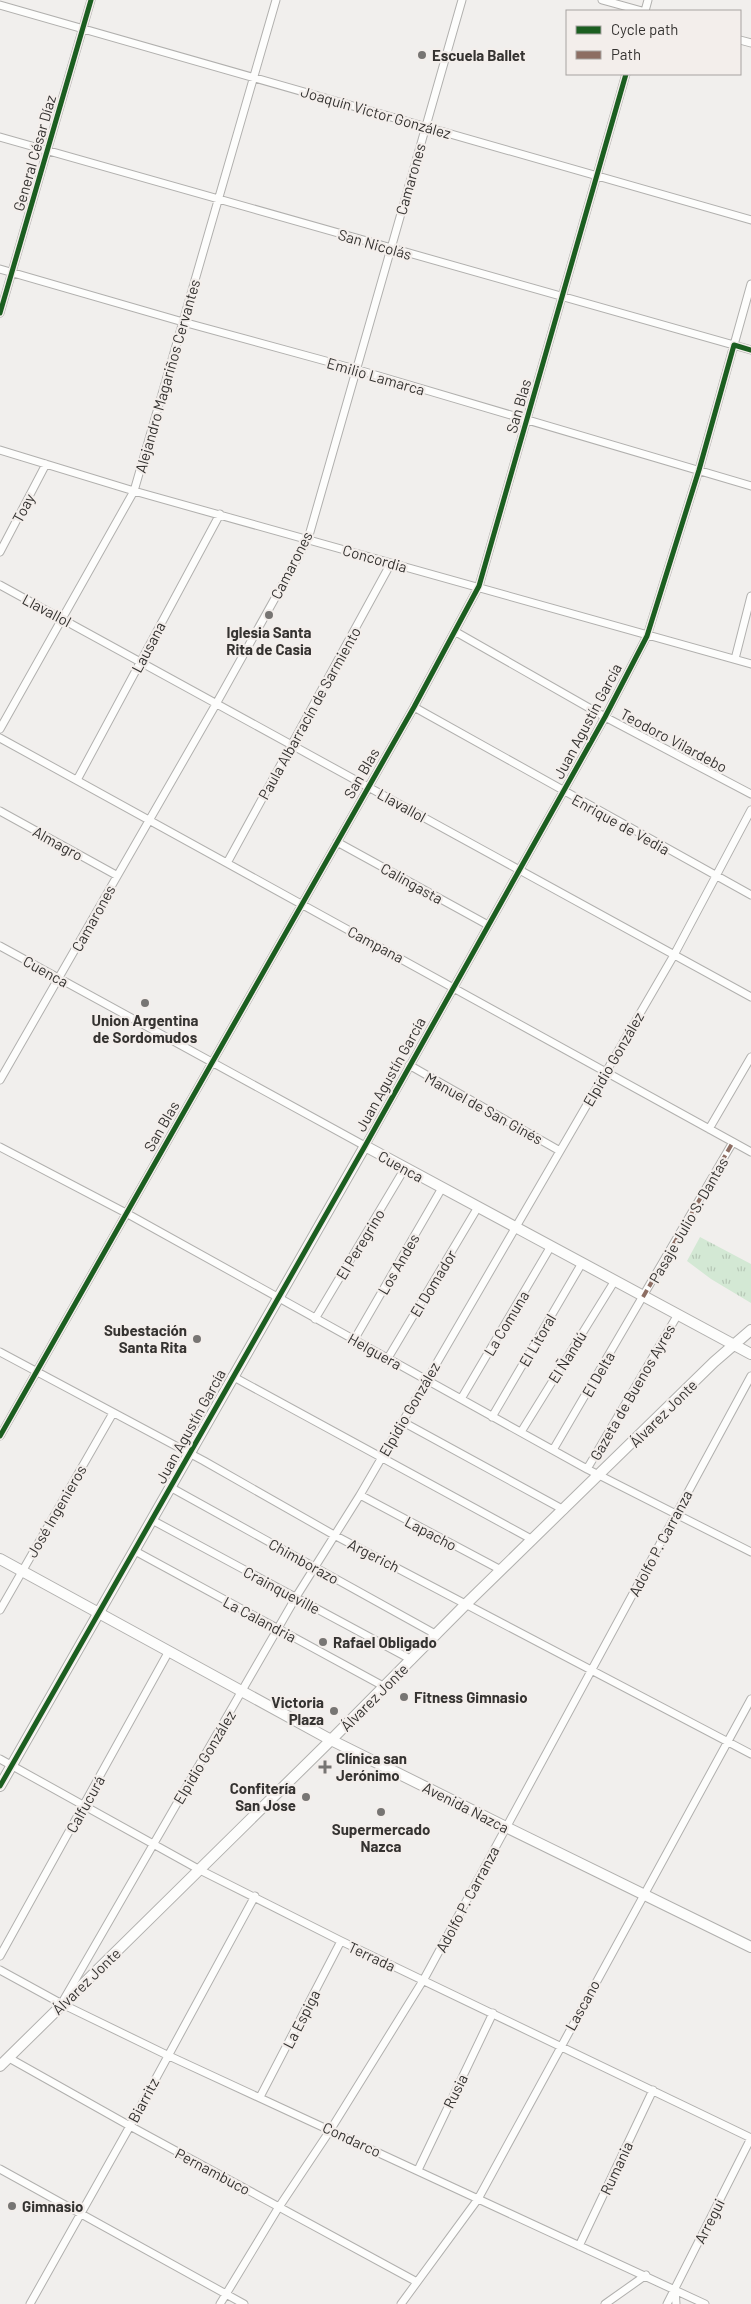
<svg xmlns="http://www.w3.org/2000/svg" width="751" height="2304" viewBox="0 0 751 2304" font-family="Barlow,sans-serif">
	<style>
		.park { fill: url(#park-tufts) }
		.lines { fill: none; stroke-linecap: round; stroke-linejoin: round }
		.street-casing { stroke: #b1b0ae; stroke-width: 9 }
		.secondary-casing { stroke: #b1b0ae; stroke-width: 12 }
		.street { stroke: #fdfdfc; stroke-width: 7 }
		.secondary { stroke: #fdfdfc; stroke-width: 10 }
		.quiet { stroke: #8d6e63; stroke-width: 4; stroke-dasharray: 8 4; stroke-linecap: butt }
		.cycleway-casing { stroke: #f3eeeb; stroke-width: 8 }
		.cycleway { stroke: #1b5e20; stroke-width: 5 }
		.poi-dot { fill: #777573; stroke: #f3eeeb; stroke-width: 2 }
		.labels { text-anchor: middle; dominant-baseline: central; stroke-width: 4.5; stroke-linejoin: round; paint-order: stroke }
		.poi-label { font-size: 15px; font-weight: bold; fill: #353331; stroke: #f3eeeb; text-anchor: start }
		.street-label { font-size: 15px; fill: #353331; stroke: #f3eeeb }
	</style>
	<defs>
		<pattern id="park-tufts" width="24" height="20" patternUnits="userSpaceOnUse" patternTransform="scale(1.25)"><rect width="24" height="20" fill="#d3e8d4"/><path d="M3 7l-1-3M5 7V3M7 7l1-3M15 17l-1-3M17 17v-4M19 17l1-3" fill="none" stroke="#b6c7b6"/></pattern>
	</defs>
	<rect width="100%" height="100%" fill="#f1efed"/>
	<path class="park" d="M700,1237L751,1264V1303L711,1279L687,1261Z"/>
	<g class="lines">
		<defs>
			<path id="street" d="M602,0L642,11
				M0,5L751,220
				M645,11L648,0
				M740,40L751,43
				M0,137L751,350
				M0,269L183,322L355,369L751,486
				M0,313L91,0
				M0,450L134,491L751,664
				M0,552L46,464
				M0,585L751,997
				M456,632L605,717L751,794
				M735,659L751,596
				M414,707L751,895
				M0,729L134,491L276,0
				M0,738L751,1152
				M77,780L220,514
				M0,811L116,875
				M337,842L488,925
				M227,863L391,563
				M0,946L365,1146L605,717L647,636L699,470L751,284
				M409,1065L560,1151
				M0,1080L216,704L308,539L462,0
				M709,1129L751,1057
				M0,1147L126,1213L587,1469L751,1552
				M315,1319L405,1168
				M354,1340L442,1188
				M0,1352L204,1461L334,1535L751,1754
				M388,1358L478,1207
				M232,1376L533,1540
				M461,1399L551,1246
				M492,1417L582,1263
				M403,1422L564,1510
				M521,1432L614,1282
				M0,1436L414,707L479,586L626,74
				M553,1450L733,1142
				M587,1469L677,1316
				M170,1487L437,1635
				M360,1495L501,1570
				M152,1520L412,1660
				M135,1551L385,1687
				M0,1610L113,1413
				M0,1759L200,1870L341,1941L751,2138
				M0,1956L169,1651
				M0,1970L62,2004L167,2055L705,2304
				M63,2001L296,1597L360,1495L674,955L751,810
				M9,2058L130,2126L417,2282
				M260,2097L341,1941
				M0,2169L244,2304
				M418,2170L493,2013
				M579,2246L653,2090
				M675,2289L676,2304
				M30,2304L130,2126L255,1896
				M220,2304L277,2210L331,2129L424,1979L751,1376
				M401,2304L478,2199L751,1699
				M605,2304L646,2275
				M667,2304L751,2138"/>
			<path id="secondary" d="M0,1559L331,1740L506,1827L751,1947
				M0,1786L365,1146L751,1354
				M0,2066L331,1740L467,1603L714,1362L751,1330"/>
		</defs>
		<use href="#street" class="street-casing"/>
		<use href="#secondary" class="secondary-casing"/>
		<use href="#street" class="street"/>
		<use href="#secondary" class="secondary"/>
		<path class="quiet" d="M643,1297L733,1142"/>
		<defs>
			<path id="cycleway" d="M0,313L91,0
				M0,1436L414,707L479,586L626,74
				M0,1786L365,1146L605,717L647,636L699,470L734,345L751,350"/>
		</defs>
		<use href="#cycleway" class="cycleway-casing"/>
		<use href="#cycleway" class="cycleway"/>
	</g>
	<g class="poi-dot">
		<circle cx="422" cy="55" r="5"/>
		<circle cx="269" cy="615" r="5"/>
		<circle cx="145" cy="1003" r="5"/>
		<circle cx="197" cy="1339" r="5"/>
		<circle cx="323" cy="1642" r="5"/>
		<circle cx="404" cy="1697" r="5"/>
		<circle cx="334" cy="1711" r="5"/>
		<path d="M322.5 1759.5h5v5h5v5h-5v5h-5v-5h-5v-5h5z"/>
		<circle cx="306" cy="1797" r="5"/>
		<circle cx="381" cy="1812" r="5"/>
		<circle cx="12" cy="2206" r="5"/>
	</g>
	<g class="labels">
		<g class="poi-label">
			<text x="432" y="55">Escuela Ballet</text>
			<text x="269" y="632" text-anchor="middle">Iglesia Santa<tspan x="269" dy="17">Rita de Casia</tspan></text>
			<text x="145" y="1020" text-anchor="middle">Union Argentina<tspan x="145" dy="17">de Sordomudos</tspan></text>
			<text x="187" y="1330" text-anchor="end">Subestación<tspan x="187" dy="17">Santa Rita</tspan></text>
			<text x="333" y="1642">Rafael Obligado</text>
			<text x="414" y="1697">Fitness Gimnasio</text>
			<text x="324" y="1702" text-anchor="end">Victoria<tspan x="324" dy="17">Plaza</tspan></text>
			<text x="336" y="1758">Clínica san<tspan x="336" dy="17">Jerónimo</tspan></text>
			<text x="296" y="1788" text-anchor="end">Confitería<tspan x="296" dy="17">San Jose</tspan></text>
			<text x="381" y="1829" text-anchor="middle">Supermercado<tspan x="381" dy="17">Nazca</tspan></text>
			<text x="22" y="2206">Gimnasio</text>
		</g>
		<g class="street-label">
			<text transform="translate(376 112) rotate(16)">Joaquín Victor González</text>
			<text transform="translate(34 153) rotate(-74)">General César Díaz</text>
			<text transform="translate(410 179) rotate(-74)">Camarones</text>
			<text transform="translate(375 244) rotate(16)">San Nicolás</text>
			<text transform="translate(167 376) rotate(-74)">Alejandro Magariños Cervantes</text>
			<text transform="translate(376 376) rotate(16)">Emilio Lamarca</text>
			<text transform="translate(518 406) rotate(-74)">San Blas</text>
			<text transform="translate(23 508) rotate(-62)">Toay</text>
			<text transform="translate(375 558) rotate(16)">Concordia</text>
			<text transform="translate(291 565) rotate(-63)">Camarones</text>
			<text transform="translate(47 610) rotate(28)">Llavallol</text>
			<text transform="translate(148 647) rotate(-62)">Lausana</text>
			<text transform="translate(309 713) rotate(-61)">Paula Albarracín de Sarmiento</text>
			<text transform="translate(587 721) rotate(-62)">Juan Agustín García</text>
			<text transform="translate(674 740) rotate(28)">Teodoro Vilardebo</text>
			<text transform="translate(361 773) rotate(-60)">San Blas</text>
			<text transform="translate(402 805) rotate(29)">Llavallol</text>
			<text transform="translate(621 824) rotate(29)">Enrique de Vedia</text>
			<text transform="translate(58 843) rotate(29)">Almagro</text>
			<text transform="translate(412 883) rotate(29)">Calingasta</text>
			<text transform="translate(93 918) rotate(-61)">Camarones</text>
			<text transform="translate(376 944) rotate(28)">Campana</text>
			<text transform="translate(46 971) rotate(29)">Cuenca</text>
			<text transform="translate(613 1059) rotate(-60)">Elpidio González</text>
			<text transform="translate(390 1074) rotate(-61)">Juan Agustín García</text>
			<text transform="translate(484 1108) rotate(29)">Manuel de San Ginés</text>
			<text transform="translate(161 1126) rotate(-60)">San Blas</text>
			<text transform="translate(401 1166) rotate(29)">Cuenca</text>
			<text transform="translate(688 1220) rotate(-60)">Pasaje Julio S. Dantas</text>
			<text transform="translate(360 1244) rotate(-59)">El Peregrino</text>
			<text transform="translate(398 1264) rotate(-60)">Los Andes</text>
			<text transform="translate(433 1283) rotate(-59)">El Domador</text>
			<text transform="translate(506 1323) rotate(-59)">La Comuna</text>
			<text transform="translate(537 1340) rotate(-60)">El Litoral</text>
			<text transform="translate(375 1351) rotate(29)">Helguera</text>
			<text transform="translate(567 1357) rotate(-58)">El Ñandú</text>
			<text transform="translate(598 1374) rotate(-60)">El Delta</text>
			<text transform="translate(632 1392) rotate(-60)">Gazeta de Buenos Ayres</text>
			<text transform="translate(409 1409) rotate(-60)">Elpidio González</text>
			<text transform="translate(663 1413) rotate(-45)">Álvarez Jonte</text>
			<text transform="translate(190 1426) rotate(-61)">Juan Agustín García</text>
			<text transform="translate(56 1511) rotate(-60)">José Ingenieros</text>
			<text transform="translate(431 1533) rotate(28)">Lapacho</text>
			<text transform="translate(660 1543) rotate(-62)">Adolfo P. Carranza</text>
			<text transform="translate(374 1555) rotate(27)">Argerich</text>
			<text transform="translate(304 1561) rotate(29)">Chimborazo</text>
			<text transform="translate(282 1590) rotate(28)">Crainqueville</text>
			<text transform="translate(260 1619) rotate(28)">La Calandria</text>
			<text transform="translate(374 1697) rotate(-45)">Álvarez Jonte</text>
			<text transform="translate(204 1757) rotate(-59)">Elpidio González</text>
			<text transform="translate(85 1804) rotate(-61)">Calfucurá</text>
			<text transform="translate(466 1807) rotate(27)">Avenida Nazca</text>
			<text transform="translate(467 1899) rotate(-62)">Adolfo P. Carranza</text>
			<text transform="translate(372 1956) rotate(25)">Terrada</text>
			<text transform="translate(86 1981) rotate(-44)">Álvarez Jonte</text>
			<text transform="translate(582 2005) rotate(-61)">Lascano</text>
			<text transform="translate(301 2019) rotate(-63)">La Espiga</text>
			<text transform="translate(455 2091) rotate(-64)">Rusia</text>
			<text transform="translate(143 2100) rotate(-62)">Biarritz</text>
			<text transform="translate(352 2139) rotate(25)">Condarco</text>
			<text transform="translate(616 2168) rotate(-65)">Rumania</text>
			<text transform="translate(213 2171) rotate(28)">Pernambuco</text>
			<text transform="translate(709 2221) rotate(-63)">Arregui</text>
		</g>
	</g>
	<rect x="566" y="10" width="175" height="65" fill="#f3eeeb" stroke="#a7a3a1"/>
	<rect x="576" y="26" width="25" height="8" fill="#1b5e20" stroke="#a7a3a1"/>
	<text x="611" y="35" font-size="15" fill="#353331">Cycle path</text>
	<rect x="576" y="51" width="25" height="8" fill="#8d6e63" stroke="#a7a3a1"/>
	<text x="611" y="60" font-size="15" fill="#353331">Path</text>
</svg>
